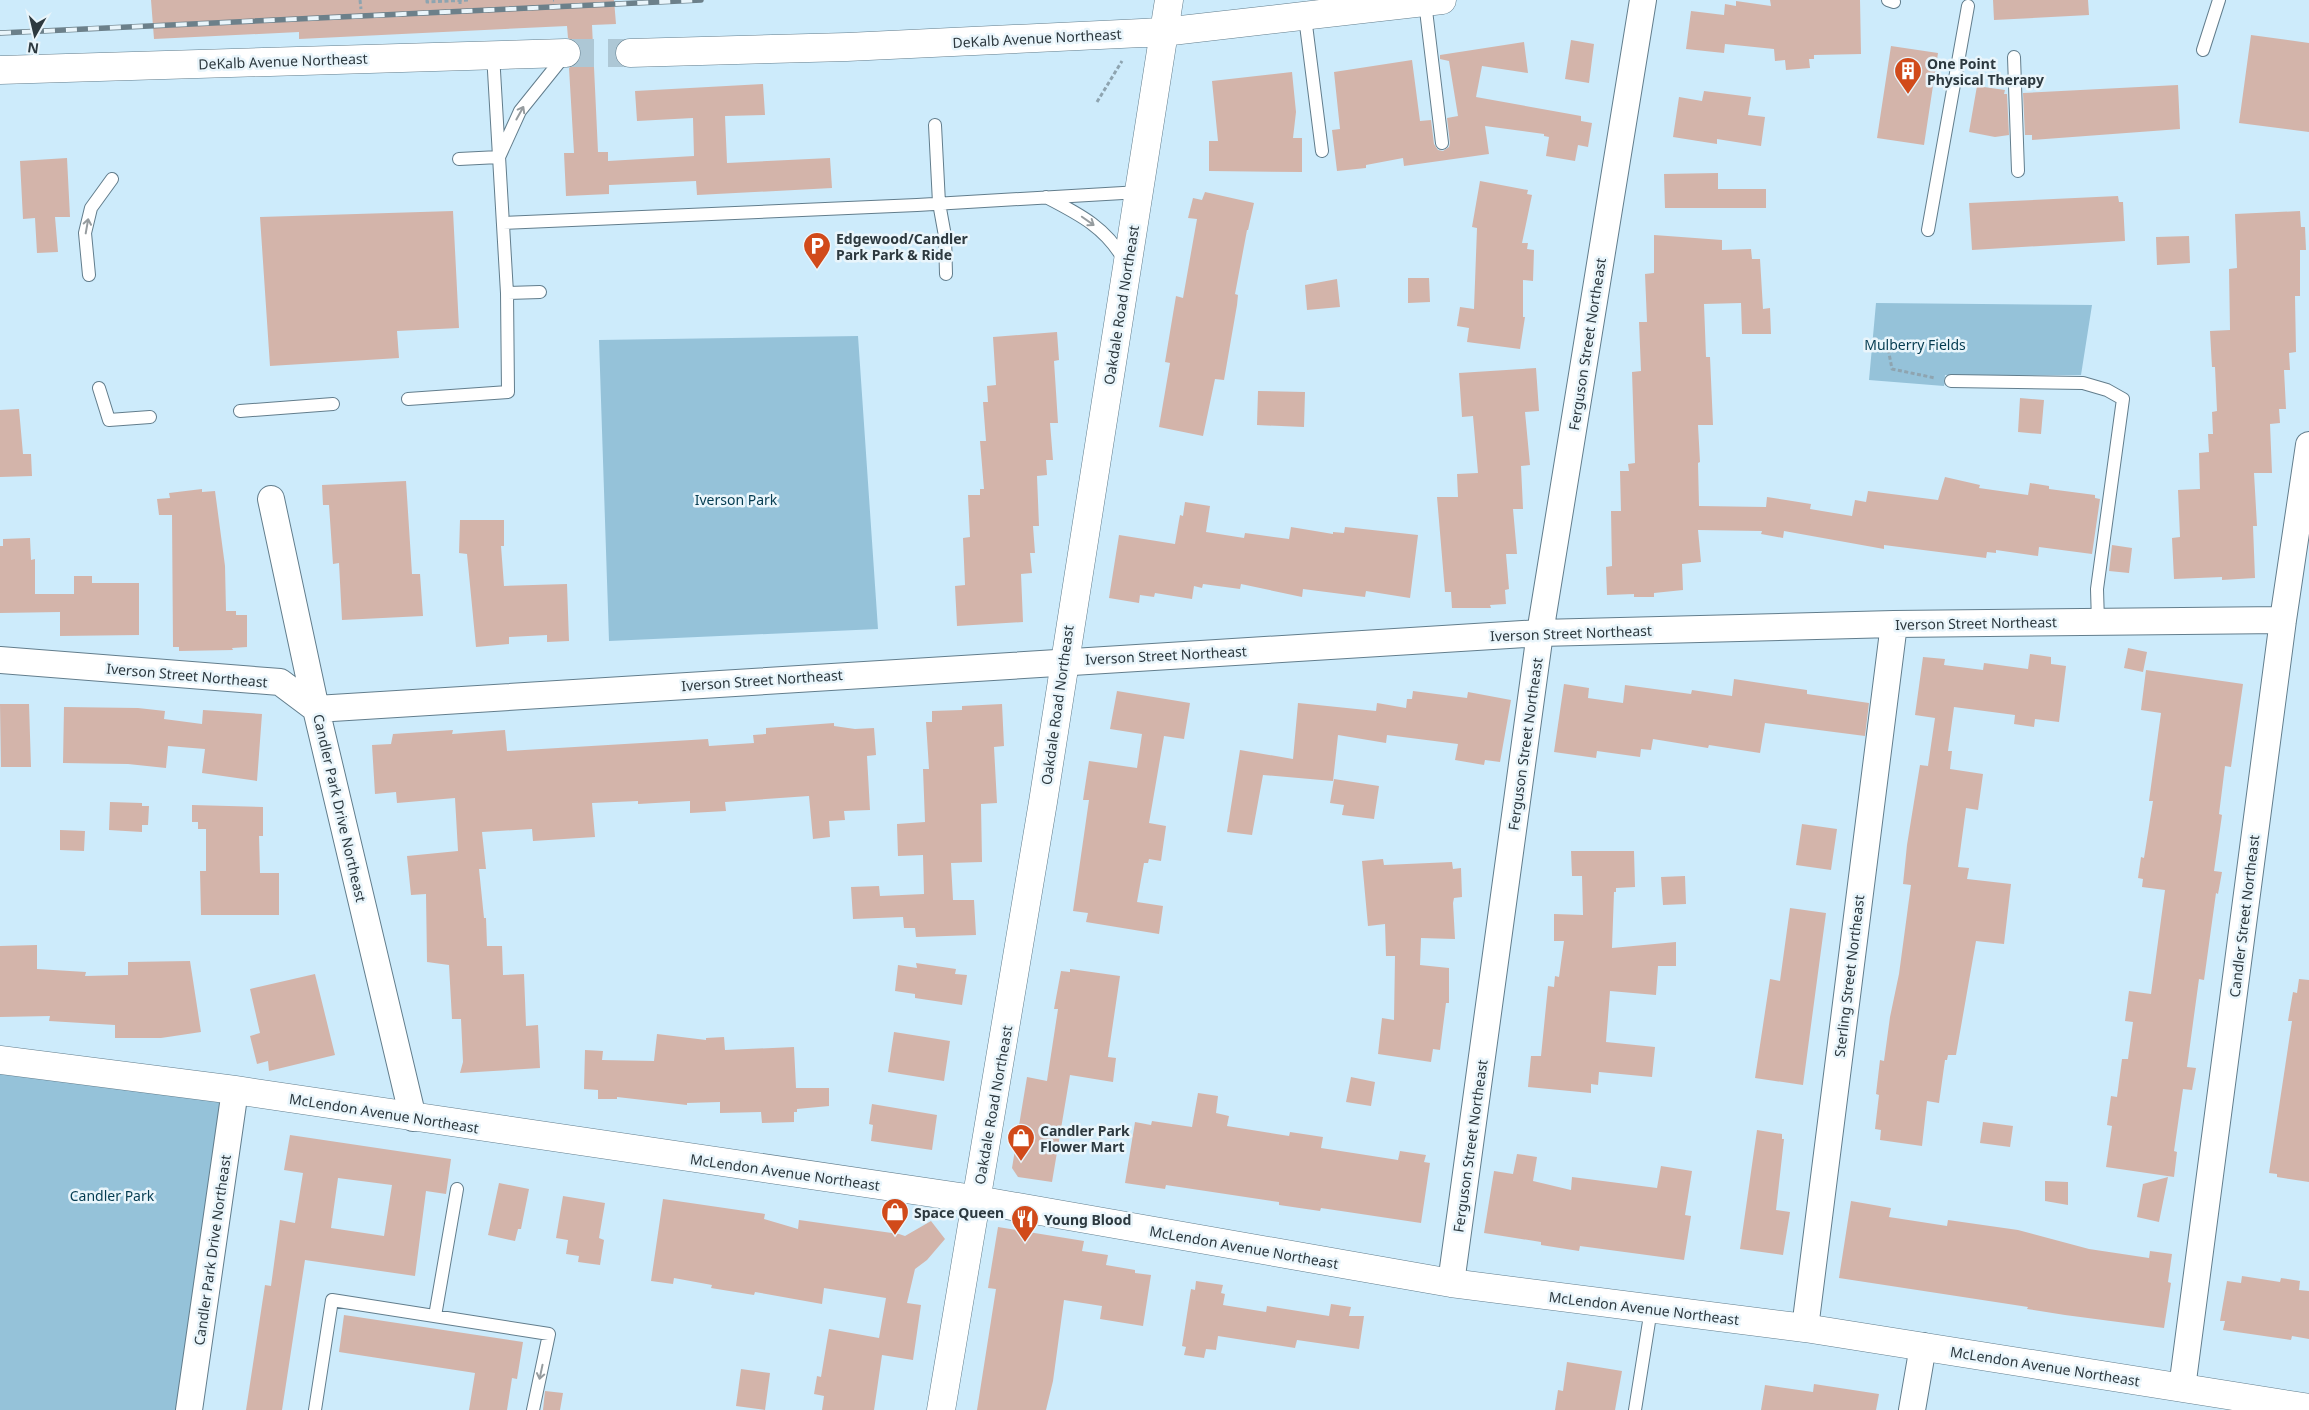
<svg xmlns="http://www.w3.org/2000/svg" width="2309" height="1410" viewBox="0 0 2309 1410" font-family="'Noto Sans',sans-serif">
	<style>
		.green { fill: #95c2d9 }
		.building { fill: #d3b4aa; fill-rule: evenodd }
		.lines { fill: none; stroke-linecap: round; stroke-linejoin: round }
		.secondary-tunnel { stroke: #adc7d5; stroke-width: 28; stroke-dasharray: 28 14; stroke-linecap: butt }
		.lane-casing { stroke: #627d8c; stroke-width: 14 }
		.street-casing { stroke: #627d8c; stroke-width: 28 }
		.secondary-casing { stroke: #627d8c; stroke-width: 29 }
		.path { stroke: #8ea4b0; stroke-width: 3; stroke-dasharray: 4 2.5; stroke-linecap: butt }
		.lane { stroke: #fff; stroke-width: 12 }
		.street { stroke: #fff; stroke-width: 26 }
		.secondary { stroke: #fff; stroke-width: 28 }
		.rail-casing { stroke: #6c808a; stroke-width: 5.5 }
		.rail { stroke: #e9f5fb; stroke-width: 4; stroke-dasharray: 11; stroke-linecap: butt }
		.path-bridge { stroke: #8ea4b0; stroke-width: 3; stroke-dasharray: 4 2.5; stroke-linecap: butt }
		.oneway { stroke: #969c9f }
		.labels { text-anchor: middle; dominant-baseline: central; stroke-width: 5; stroke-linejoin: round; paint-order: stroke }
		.street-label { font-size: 14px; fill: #2d393f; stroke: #e9f5fb }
		.poi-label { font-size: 14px; font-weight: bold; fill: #2d393f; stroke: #e9f5fb; text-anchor: start }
		.park-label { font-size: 14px; fill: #043b50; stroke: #e9f5fb }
	</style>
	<rect width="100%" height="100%" fill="#cdebfb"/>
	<path class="green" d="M1876,303L2092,305L2081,375H1945L1944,386L1869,380Z
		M858,336L878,629L609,641L599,340Z
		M0,1062L240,1099L192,1410H0Z"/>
	<path class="building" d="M151,0H614L616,24L592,25L598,152H608V161L694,156L693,118L637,121L635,91L763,84L765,115L725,116L727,163L830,158L832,188L697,195L696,181L609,185V194L566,196L564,153H574L569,68L579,61L582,53L579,44L568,38L567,26L299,39V32L154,39Z
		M1770,0H1860L1861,54L1814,55V59H1809L1810,68L1786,70L1785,60L1775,61L1774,49L1725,44L1724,53L1686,49L1691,11L1724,15L1725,4L1736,6V1L1771,6Z
		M1993,0H2088L2089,15L1994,20Z
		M2251,35L2309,43V132L2239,123Z
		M1571,40L1594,44L1589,83L1565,79Z
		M1524,42L1528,73L1482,66L1476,97L1581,116V121L1592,123L1588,147L1578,145L1575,161L1546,156L1549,137L1544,136V134L1485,126L1489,154L1404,166L1403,158L1366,165V168L1337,171L1332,130L1340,129L1334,72L1412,60L1420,121L1431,120L1434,144L1438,150L1443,151L1449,147L1450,143L1447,118L1458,116L1449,61L1440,59V55Z
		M1891,46L1938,53L1924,145L1877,138Z
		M1292,72L1296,112L1293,138H1302V172L1209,171V141H1218L1212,81Z
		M2178,85L2180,129L2032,140V135H2025L2023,93Z
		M1977,86L2005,90L2004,94H2007L2009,135L1995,137L1969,132Z
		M1704,91L1751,97L1748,115L1765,117L1761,146L1717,139V144L1673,137L1679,97L1702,101Z
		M67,158L70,217H55L58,252L37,253L35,218L23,219L20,161Z
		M1718,173V189H1766V208H1665L1664,174Z
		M1480,181L1528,190L1527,194L1532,195L1522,243H1528L1527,249L1534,250L1533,281L1523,280V317H1525L1520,349L1467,342L1469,328L1457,326L1460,307L1474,309L1477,228L1472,227Z
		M1205,192L1254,203L1248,230H1247L1235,294L1238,295L1237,305L1224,380L1215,379L1203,436L1159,427L1170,363L1165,362L1176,296L1183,298L1197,219L1188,218L1193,198L1202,200Z
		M2118,196L2119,202H2123L2125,241L1972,250L1969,203Z
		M453,211L459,328L397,331L399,358L270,366L260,217Z
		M2300,211L2301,227H2305L2306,250H2300V296H2295L2296,352L2289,353L2290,370H2284L2286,409H2279L2280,423L2270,424L2272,473H2254L2257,526H2253L2255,578L2222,580V577L2174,579L2172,538L2180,537L2178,490L2200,489L2199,453L2209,452L2208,434H2213L2212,412L2217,411L2215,367H2212L2210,331L2230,330L2229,269L2237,268L2235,214Z
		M1654,235L1722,240V250L1751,249L1752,259H1760L1763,309L1770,308L1771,334H1742L1741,303L1704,304L1706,357H1710L1713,425H1698L1700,462L1698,463L1699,506L1766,507L1767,497L1811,504L1810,509L1852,516L1855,500L1866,502L1868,491L1938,500L1945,477L1980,485L1979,488L2028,495L2030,483L2049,486V489L2095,495V498L2100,499L2092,554L2039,547L2038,556L1996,550V553L1987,552L1986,558L1884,545V549L1784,531L1783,538L1761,534L1762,531L1698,530L1701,562L1682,564L1683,590L1654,593V597H1634V594L1607,595L1606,567L1612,566L1611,511H1621L1620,471H1629L1628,464L1635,463L1632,372L1641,371L1639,322H1647L1645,274L1654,273Z
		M2189,236L2190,263L2157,265L2156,237Z
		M1408,278H1429L1430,302L1408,303Z
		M1337,279L1340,307L1307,310L1305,285Z
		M1057,332L1059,360L1054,361L1058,423H1050L1053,460H1046L1047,475L1037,476L1039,526H1033L1035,553H1030L1032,573L1021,574L1023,622L957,626L955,586L965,585L963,538L970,537L968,495H980V489H984L980,441H986L983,402H988L987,386L996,385L993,337Z
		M1536,368L1539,411L1525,412L1530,465L1521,466L1523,509H1513L1517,554H1506L1509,589L1505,590L1506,604L1490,605L1491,608H1452L1451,592H1445L1437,497H1458L1457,474L1478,473L1473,416L1462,417L1459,373Z
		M1258,391L1305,392L1304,427L1257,425Z
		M2020,398L2044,400L2041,434L2018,432Z
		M19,409L23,454H31L32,476L0,477V410Z
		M406,481L412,574H420L423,616L342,620L339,563L333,564L329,505H323L322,485Z
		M202,489V492L215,491L225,566L226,611H236V615H247V647L232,648L233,650L179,651V647H173L172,515H159L157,499L170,498L169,493Z
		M1185,502L1210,506L1206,532L1244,538L1245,533L1289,539L1291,527L1333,534V532L1344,533L1345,527L1418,535L1410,598L1366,591L1365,597L1303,589L1302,597L1241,584L1240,589L1203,584L1202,588L1194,586L1192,599L1155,593L1154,597L1140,595L1139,603L1109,598L1119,535L1175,544L1180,515L1183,516Z
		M460,520H504V546H501L504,586L567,584L569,641L547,642V635L509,637V644L476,647L467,554L459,553Z
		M30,538L31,560L35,559V594H74V576H92V583H139V635L60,636V612L0,613V546H3V539Z
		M2112,545L2132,548L2129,573L2109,571Z
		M2128,648L2147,652L2143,672L2124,668Z
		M2030,654L2051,657V664L2066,666L2059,722L2035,719L2034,727L2014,724L2015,715L1954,707L1948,751H1952L1950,769L1983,774L1978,810L1966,808L1958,867L1969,868L1967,879L2011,884L2004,944L1976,941L1956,1055H1948L1947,1060H1945L1939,1103L1927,1101L1922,1146L1880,1140L1881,1130L1875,1129L1879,1095L1876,1094L1880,1060L1884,1061L1890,1017L1899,974L1911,885L1903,884L1907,845L1920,765L1928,766L1935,718L1915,715L1923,657L1945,659L1944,665L1983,670L1984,663L2028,669Z
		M2146,670L2243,684L2231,767L2225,766L2219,814L2222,815L2214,871L2222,872L2218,894L2216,893L2204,980L2199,979L2187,1067L2196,1068L2192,1090L2183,1089L2174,1151L2177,1152L2174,1177L2106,1167L2112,1126L2107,1125L2111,1096L2117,1097L2122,1059H2128L2133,1022L2125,1021L2129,991L2151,994L2165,890L2142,887L2143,879L2138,878L2141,857L2144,858L2153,801H2149L2161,713L2141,710Z
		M1734,679L1807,690V694L1869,703L1865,736L1765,723L1760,753L1709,745L1708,748L1653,739L1651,750L1641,749L1640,757L1597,751L1596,758L1554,752L1564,684L1589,688L1588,698L1623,703L1625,685L1691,694L1692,690L1732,696Z
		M1117,691L1190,703L1184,739L1164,736L1149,823L1166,826L1161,861L1149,859L1148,863H1144L1137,902L1163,906L1159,934L1086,922L1088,913L1073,911L1089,800H1083L1089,761L1137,768L1142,734L1110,729Z
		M1413,691L1467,698L1468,692L1511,700L1500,762L1485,760L1484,765L1455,760L1458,744L1387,735L1386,743L1338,735L1333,781L1263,775L1252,835L1227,832L1240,750L1293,759L1298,703L1376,711L1377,703L1406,708L1407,699H1412Z
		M0,704H29L31,767H1Z
		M1002,704L1004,746L994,747L997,803L981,804L982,862L951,863L953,900H974L976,935L916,937L915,928H904L903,917L853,919L851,887L879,886L880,896L924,894L923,855L898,856L897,824L925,822L923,769H929L926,722H932V711L962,710V706Z
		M64,707L138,708L165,711L164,719L202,724L203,710L262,714L257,781L202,773L205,749L168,746L166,768L128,764L63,763Z
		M834,723V726L855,729L874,728L876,755L867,756L870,810L844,811L845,820L829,821L830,837L813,839L809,796L725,802L726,811L690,813V801L638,804V801L592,803L595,837L533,841L532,829L482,832L486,869H479L484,918H486L487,946H502L503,975L524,974L526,1026L538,1025L540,1068L460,1073L463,1062L461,1019H452L449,965L427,962L426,894L411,895L407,856L458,851L455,798L397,803L396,792L375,794L372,745L391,744L393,734L453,730L452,734L505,730L507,751L708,739L709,746L754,743L753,735L766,734V728Z
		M1334,779L1379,786L1374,819L1342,815L1344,805L1330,803Z
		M110,802L142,803V806H149L148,825H142V832L109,830Z
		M192,805L263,807V836H259L260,873H279V915H201L200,871H206V829H198V822H192Z
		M1802,824L1837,829L1831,870L1796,865Z
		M60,830L85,831L84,851L60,850Z
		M1571,851H1634L1635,887L1616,888V892H1614L1612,948L1676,942V966H1658L1656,995L1610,991L1606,1042L1655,1047L1652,1077L1599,1072L1598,1085L1591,1084V1093L1528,1087L1531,1056H1541L1548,986L1554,987L1555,976L1559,977L1564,941H1554V914L1583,915L1582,876H1572Z
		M1383,859L1384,865L1452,862L1453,869L1461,868L1462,897L1454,898L1453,903L1455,939L1421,938L1420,965L1449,968V1003H1446L1440,1050L1433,1049L1431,1062L1378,1054L1382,1018L1394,1020L1395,956H1386L1385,924L1368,926L1362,861Z
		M1685,876L1686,904L1663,905L1661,877Z
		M1790,908L1826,913L1803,1085L1755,1078L1770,979L1780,981Z
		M37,945V969L86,972L85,976L128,975V962L190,961L201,1032L161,1038H115V1025L49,1021L50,1016L0,1017V946Z
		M916,963L956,969L955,974L967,975L962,1005L915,998V994L895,991L898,965L917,968Z
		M1070,969L1120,976L1108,1057L1116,1058L1113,1082L1070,1075L1052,1182L1018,1177L1012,1168L1027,1077L1047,1081L1058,1009H1054L1061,971L1070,972Z
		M315,974L335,1055L269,1071L268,1061L257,1064L250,1036L260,1033L250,989Z
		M2299,979L2309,980V1182L2277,1177V1174L2269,1173L2292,1021H2288L2293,992L2297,993Z
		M894,1032L950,1041L944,1081L888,1072Z
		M657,1034L706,1040V1038L724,1037L725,1050L794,1047L796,1088H829V1106L797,1109V1112H794V1122L762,1123L761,1112L720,1113V1102L687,1103V1105L617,1097V1099H598V1090L584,1089L585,1050L603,1051L602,1060L654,1061Z
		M1351,1077L1375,1082L1371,1106L1346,1102Z
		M1198,1093L1218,1096L1216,1113L1229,1116L1227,1126L1289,1136L1290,1132L1323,1137L1321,1148L1398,1160L1400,1151L1426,1155L1424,1162L1430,1163L1421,1223L1321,1208L1320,1211L1279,1205V1202L1166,1185L1165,1189L1125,1183L1135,1122L1151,1125L1152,1121L1192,1127Z
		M872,1104L937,1115L932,1150L871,1141L873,1125L869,1124Z
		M1983,1122L2013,1126L2010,1147L1980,1143Z
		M1757,1130L1782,1134V1139H1784L1776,1210L1790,1212L1783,1255L1740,1249Z
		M290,1135L451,1159L446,1194L426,1191L415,1276L305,1260L282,1410H246L265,1285L271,1286L280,1220L295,1223L303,1173L284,1170ZM338,1178L392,1185L384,1236L331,1228Z
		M1517,1154L1537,1157L1533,1181L1571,1190L1572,1177L1657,1188L1661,1166L1692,1171L1685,1215L1691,1216L1684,1260L1580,1246L1579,1251L1541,1245V1242L1484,1233L1494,1171L1513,1174Z
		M2168,1177L2159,1222L2137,1217L2143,1184Z
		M2045,1181L2068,1182V1205L2045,1201Z
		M499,1183L529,1189L521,1229H518L515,1241L488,1235Z
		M563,1196L605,1203L599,1238L604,1240L600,1265L578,1262L579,1256L566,1254L568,1240L556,1238Z
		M663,1199L765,1214L764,1219L798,1229L799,1220L899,1234L905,1236L931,1221L945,1239L927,1260L915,1269L907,1303L921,1305L913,1360L882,1355L874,1410H822L824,1396L814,1394L817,1376L821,1377L829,1329L879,1338L886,1298L824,1288L822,1304L755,1292L754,1295L711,1288L712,1285L674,1278L673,1284L651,1281Z
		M1851,1201L1891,1208L1889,1217L1947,1226L1948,1220L2018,1230L2089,1249L2149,1258L2150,1251L2172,1254L2168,1282L2171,1283L2164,1328L2065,1315L2027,1309L2028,1307L1839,1278Z
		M998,1227L1084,1241L1082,1251L1108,1255L1106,1265L1135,1270V1273L1151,1275L1143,1326L1100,1319L1102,1306L1064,1300L1053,1381L1046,1410H977L996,1289L988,1288Z
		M2242,1276L2280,1282L2281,1278L2300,1281L2299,1290L2309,1291V1339L2292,1336L2291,1340L2223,1330L2225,1321H2220L2227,1281L2241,1283Z
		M1196,1281L1223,1285L1221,1293L1225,1294L1223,1305L1266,1312L1267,1306L1329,1316L1331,1304L1351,1307L1349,1316H1364L1359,1349L1297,1340L1295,1348L1218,1336L1216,1350L1206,1349L1204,1358L1184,1355L1186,1347L1182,1346L1191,1289L1195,1290Z
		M344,1315L523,1342L517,1379L512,1378L507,1410H469L475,1373L339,1352Z
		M1567,1362L1622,1371L1615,1410H1555L1558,1390L1563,1391Z
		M741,1369L770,1373L765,1410L736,1406Z
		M1814,1384L1879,1394L1876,1410H1761L1765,1385L1813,1392Z
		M545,1391L563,1393L560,1410H543Z"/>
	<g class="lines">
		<path class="secondary-tunnel" d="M566,53H630"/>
		<defs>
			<path id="lane" d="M1888,0L1894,2
				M1425,2L1442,143
				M1305,17L1322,151
				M2203,50L2219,0
				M2014,57L2018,171
				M935,125L939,203L945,236L946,274
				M500,155L520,111L565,55
				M459,159L499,157
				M1046,197C1079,214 1107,228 1125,262
				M503,223L917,205L1140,192
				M1928,230L1968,6
				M89,275L85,233L91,208L112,179
				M507,293L540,292
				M1951,381L2083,383L2107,390L2123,399L2097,589L2098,622
				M99,388L109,420L150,417
				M408,399L508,392L507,293L493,54
				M240,411L333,404
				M435,1316L457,1189
				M315,1410L332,1300L549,1334L533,1410
				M1635,1410L1651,1309"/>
			<path id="street" d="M271,499L316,709L413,1118
				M0,660L280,682L316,709L1540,633L1894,624L2283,620
				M1451,1283L1540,633L1643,0
				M1805,1328L1894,624
				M2182,1388L2283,620L2309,445
				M189,1410L235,1090
				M1912,1410L1923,1346"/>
			<path id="secondary" d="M630,53L847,47L1163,32L1442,0
				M0,70L566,53
				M0,1060L235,1090L960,1197L1451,1283L1805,1328L2309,1408
				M941,1410L1043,802L1169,0"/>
		</defs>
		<use href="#lane" class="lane-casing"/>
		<use href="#street" class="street-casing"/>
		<use href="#secondary" class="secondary-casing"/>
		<path class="path" d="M360,0L361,9
			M460,0V5
			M553,0H554
			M1097,102L1122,61
			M1887,343L1892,369L1935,378"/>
		<use href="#lane" class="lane"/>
		<use href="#street" class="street"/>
		<use href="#secondary" class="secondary"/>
		<defs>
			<path id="rail" d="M0,33L701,0"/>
		</defs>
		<use href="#rail" class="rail-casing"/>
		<use href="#rail" class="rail"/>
		<path class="path-bridge" d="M427,0V2L469,0"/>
	</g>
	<defs><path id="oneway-shaft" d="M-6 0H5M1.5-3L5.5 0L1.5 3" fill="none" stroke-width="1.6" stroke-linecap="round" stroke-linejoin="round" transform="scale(1.25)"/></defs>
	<g class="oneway">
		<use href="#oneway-shaft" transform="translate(520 113) rotate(-61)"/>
		<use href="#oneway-shaft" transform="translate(1088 221) rotate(35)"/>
		<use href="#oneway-shaft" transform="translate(87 226) rotate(-80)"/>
		<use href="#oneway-shaft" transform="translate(541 1372) rotate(102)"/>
	</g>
	<defs>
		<symbol id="building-pin" viewBox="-11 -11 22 30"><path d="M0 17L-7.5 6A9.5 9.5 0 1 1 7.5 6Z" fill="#d14a1a" stroke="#e9f5fb"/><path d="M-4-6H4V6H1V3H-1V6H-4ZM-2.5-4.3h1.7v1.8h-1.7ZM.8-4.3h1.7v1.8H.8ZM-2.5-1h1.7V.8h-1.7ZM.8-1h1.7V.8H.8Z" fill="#fff"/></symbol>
		<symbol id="parking-pin" viewBox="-11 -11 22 30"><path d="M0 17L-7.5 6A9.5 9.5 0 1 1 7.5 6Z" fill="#d14a1a" stroke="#e9f5fb"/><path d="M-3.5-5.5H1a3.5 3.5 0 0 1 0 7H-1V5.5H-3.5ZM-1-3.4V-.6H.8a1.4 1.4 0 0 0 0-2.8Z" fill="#fff"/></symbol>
		<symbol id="shop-pin" viewBox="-11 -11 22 30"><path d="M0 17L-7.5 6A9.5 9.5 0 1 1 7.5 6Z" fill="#d14a1a" stroke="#e9f5fb"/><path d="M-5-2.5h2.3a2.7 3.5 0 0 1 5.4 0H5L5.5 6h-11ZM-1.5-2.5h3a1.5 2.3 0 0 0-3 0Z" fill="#fff"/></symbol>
		<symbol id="restaurant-pin" viewBox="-11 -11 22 30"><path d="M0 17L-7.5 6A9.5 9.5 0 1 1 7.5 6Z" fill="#d14a1a" stroke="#e9f5fb"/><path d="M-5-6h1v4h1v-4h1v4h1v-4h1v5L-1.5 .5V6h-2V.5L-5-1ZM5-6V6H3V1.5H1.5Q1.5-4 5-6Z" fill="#fff"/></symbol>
	</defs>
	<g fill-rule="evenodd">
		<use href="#building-pin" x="1892" y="55" width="32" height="43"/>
		<use href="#parking-pin" x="801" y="230" width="32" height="43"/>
		<use href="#shop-pin" x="1005" y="1122" width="32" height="43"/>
		<use href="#shop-pin" x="879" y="1196" width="32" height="43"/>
		<use href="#restaurant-pin" x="1009" y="1203" width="32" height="43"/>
	</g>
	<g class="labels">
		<g class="street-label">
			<text transform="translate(1037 38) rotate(-3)">DeKalb Avenue Northeast</text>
			<text transform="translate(283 61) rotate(-2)">DeKalb Avenue Northeast</text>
			<text transform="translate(1121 305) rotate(-81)">Oakdale Road Northeast</text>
			<text transform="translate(1587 344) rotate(-81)">Ferguson Street Northeast</text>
			<text transform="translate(1976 623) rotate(-1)">Iverson Street Northeast</text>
			<text transform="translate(1571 633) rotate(-2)">Iverson Street Northeast</text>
			<text transform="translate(1166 655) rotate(-3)">Iverson Street Northeast</text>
			<text transform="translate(187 675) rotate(5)">Iverson Street Northeast</text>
			<text transform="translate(762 680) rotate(-4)">Iverson Street Northeast</text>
			<text transform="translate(1057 705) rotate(-82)">Oakdale Road Northeast</text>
			<text transform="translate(1525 744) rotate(-82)">Ferguson Street Northeast</text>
			<text transform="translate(340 808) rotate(77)">Candler Park Drive Northeast</text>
			<text transform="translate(2244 916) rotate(-83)">Candler Street Northeast</text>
			<text transform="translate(1849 976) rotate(-83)">Sterling Street Northeast</text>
			<text transform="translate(993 1105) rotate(-80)">Oakdale Road Northeast</text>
			<text transform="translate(384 1113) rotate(9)">McLendon Avenue Northeast</text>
			<text transform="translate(1470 1146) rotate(-82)">Ferguson Street Northeast</text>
			<text transform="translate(785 1172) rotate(8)">McLendon Avenue Northeast</text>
			<text transform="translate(1244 1247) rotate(10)">McLendon Avenue Northeast</text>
			<text transform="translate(212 1250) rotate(-82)">Candler Park Drive Northeast</text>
			<text transform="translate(1644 1308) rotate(7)">McLendon Avenue Northeast</text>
			<text transform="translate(2045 1366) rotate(9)">McLendon Avenue Northeast</text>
		</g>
		<g class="poi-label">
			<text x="1927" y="63">One Point<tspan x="1927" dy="16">Physical Therapy</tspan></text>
			<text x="836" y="238">Edgewood/Candler<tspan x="836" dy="16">Park Park &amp; Ride</tspan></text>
			<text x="1040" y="1130">Candler Park<tspan x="1040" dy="16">Flower Mart</tspan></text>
			<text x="914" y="1212">Space Queen</text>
			<text x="1044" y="1219">Young Blood</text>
		</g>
		<g class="park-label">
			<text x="1915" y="344">Mulberry Fields</text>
			<text x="736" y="499">Iverson Park</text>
			<text x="112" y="1195">Candler Park</text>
		</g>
	</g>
	<g transform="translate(35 35) rotate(188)" stroke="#e9f5fb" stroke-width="4" paint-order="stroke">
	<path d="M0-4L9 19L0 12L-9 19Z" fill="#2d393f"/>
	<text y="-8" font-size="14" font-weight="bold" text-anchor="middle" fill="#2d393f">N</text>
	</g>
</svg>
